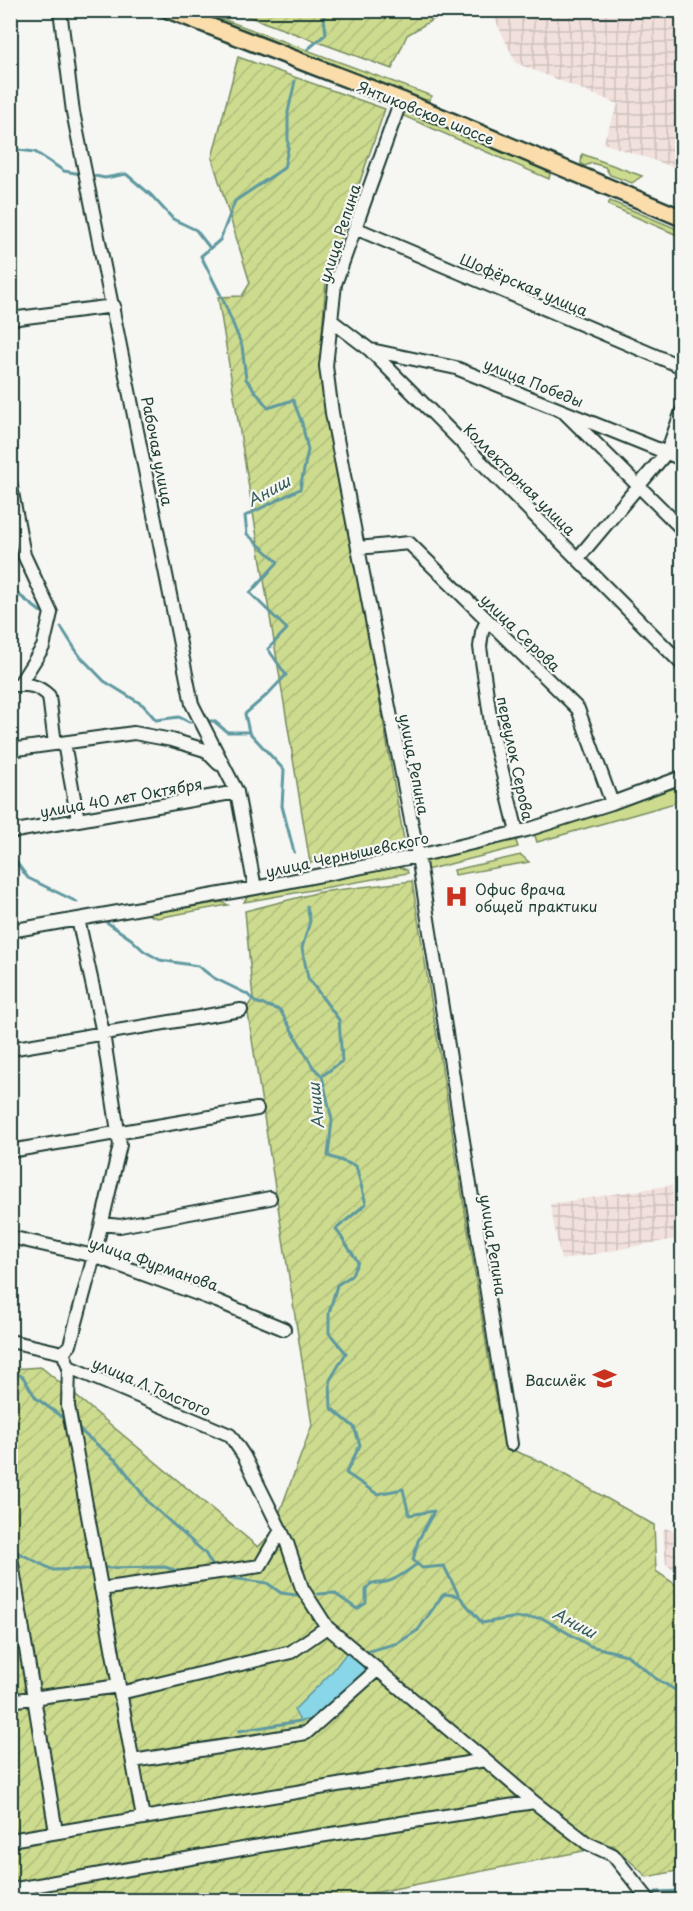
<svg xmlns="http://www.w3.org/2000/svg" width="693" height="1911" viewBox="0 0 693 1911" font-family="'Playpen Sans',sans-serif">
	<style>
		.industrial { fill: url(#industrial-grid) }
		.green { fill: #ccdb8e; stroke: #768c61; stroke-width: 1.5 }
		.garden { fill: url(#garden-furrows); stroke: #768c61; stroke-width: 1.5 }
		.water { fill: #89d6e8; stroke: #5f99a0; stroke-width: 1.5 }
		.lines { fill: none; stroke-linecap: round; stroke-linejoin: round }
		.stream { stroke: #5f99a0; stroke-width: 3 }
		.minor-casing { stroke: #1f3d34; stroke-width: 16 }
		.major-casing { stroke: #1f3d34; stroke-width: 20 }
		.minor { stroke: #f6f6f2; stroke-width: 12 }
		.major { stroke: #faddab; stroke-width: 15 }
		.labels { text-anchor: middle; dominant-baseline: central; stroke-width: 4.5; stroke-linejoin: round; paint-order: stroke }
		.street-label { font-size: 15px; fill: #1f3d34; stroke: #f6f6f2 }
		.poi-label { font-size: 15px; fill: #1f3d34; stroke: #f6f6f2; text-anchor: start }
		.water-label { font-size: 16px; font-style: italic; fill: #345c58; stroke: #f6f6f2 }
	</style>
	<defs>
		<pattern id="industrial-grid" width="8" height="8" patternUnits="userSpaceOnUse" patternTransform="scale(1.5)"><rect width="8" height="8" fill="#f1e0db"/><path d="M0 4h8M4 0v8" fill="none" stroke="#cec1bd"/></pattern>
		<pattern id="garden-furrows" width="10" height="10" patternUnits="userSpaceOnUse" patternTransform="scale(1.5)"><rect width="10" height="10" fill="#ccdb8e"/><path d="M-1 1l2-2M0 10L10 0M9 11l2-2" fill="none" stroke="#afbd7b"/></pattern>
	</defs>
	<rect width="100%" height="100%" fill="#f6f6f2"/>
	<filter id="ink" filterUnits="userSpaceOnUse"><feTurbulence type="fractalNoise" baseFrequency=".0167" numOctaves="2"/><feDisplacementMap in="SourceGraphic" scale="12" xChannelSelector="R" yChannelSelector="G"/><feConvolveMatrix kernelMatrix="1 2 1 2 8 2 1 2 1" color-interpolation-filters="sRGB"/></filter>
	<g filter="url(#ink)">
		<path class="industrial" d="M491,11H682V170L603,143L618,104L516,63Z
			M672,1185L675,1239L561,1260L550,1204Z
			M665,1528L682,1535V1576L666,1564L663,1532Z"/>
		<path class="green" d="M188,11H201L432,96L429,100H424Z
			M402,109L548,172L550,174L549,179L399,114Z
			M582,154L642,176L632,183L610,175L605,167L592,163L585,166L581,164Z
			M610,201L682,231V237L608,205Z
			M681,786L682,801L537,842L534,833Z
			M515,838L518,847L422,871L424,861Z
			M521,855L529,862L455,875L454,870Z
			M399,867L407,870L408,873L244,902L247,897Z
			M222,902L228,905L157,918L147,914Z"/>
		<path class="garden" d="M233,11H447L407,35L392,69Z
			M238,57L385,109L326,280L320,360L405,846L310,863L218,297L242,296L250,283L212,158Z
			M412,881L492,1380L505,1447L542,1462L654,1525L656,1571L682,1589V1870L647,1877L613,1845L338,1900H11V1369L41,1367L258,1547L272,1533L312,1425L247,1007L253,999L245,911L320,892Z"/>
		<path class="water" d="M348,1651L369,1668L314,1719L300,1721L294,1710L331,1673Z"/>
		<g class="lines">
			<path class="stream" d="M308,49L326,34L323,10
				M10,149L35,152L64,171L81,174
				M90,175L105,178L126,174L151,195L173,219L196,230L210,248
				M10,588L41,612
				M61,627L79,655L104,681L143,705L156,720L179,717L189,722H198
				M204,721H214L227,732H249
				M294,852L282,806L284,770L249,732L245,714L267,695L286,675L268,649L287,629L250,593L278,562L247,534L245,516L300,489L308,450L302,423L293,400L268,408L246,379L242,346L224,302L201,256L220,240L235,201L284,168L288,149V112L295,81
				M16,862L28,878L77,902
				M307,906L310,921L302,948L308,978L339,1020L342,1061L322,1076L332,1120L328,1156L356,1166L366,1204L336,1229L358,1262L351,1276L337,1285L329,1313V1333L346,1353L330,1380L331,1408L354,1427L360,1445L346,1473L377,1494L403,1489L409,1515L434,1511L418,1541L413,1560L422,1568L444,1566L459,1596L482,1623L512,1618H542L590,1646L627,1655L655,1678L682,1694
				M105,921L131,939L144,951L160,960L198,966L214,978L247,994L255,1002L280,1010L313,1067L322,1076
				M10,1370L23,1377L36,1398L66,1420
				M76,1427L119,1463L149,1503L205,1553L215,1570
				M15,1551L53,1570L94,1569
				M100,1568L165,1567L180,1572
				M224,1577L267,1583L281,1593L296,1595
				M318,1594L334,1593L357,1609L366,1603V1590L371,1583C390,1585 402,1575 417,1564
				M369,1651L398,1643L418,1630L442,1596L445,1594L459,1596
				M239,1731L300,1721
				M656,1892L682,1891"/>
			<defs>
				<path id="minor" d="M60,10L73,112L192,704L237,792L255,888
					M401,100L335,284L326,366L332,413L358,548L418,856L511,1444
					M355,228L682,367
					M10,319L114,306
					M332,321L370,350L682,664
					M371,350L456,368L682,459
					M565,413L682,529
					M10,482L24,555L51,613L43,647L19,685
					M358,548L409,543L578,709L612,803
					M578,558L667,452L682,411
					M487,620L482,632L480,647L492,730L517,832
					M12,685C28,684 38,685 49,696L55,744
					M64,743L78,820
					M10,750L134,733L172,740L205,750L219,764
					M10,832L237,792
					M10,931L255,888L418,856L527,830L612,803L682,777
					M10,1049L241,1010
					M10,1151L257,1109
					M102,1224L120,1226L270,1198
					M10,1237L94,1256L217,1301L284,1329
					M10,1341L63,1353
					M63,1353L69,1367L230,1435L244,1456L287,1543L302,1588L327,1627L485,1760L534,1802L587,1843L613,1855L649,1900
					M63,1353L70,1345L94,1256L120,1145L103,1033L78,919
					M10,1551L56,1832
					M101,1589L260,1566L281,1530
					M120,1693L291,1652L327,1627
					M10,1701L119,1686
					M133,1761L306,1733L378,1669
					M143,1818L485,1760
					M10,1840L143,1818L68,1406L69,1367
					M10,1890L288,1841L534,1802"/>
				<path id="major" d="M168,10L401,100L682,218"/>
			</defs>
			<use href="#minor" class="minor-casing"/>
			<use href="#major" class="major-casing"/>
			<use href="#minor" class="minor"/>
			<use href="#major" class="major"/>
		</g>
	</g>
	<defs>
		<symbol id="hospital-bare" viewBox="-9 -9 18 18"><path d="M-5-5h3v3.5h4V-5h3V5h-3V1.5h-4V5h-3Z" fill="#c8321e" stroke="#f6f6f2" stroke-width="2.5" paint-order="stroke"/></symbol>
		<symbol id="school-bare" viewBox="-9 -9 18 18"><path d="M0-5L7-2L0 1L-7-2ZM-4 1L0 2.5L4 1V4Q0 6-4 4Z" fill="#c8321e" stroke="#f6f6f2" stroke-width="2.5" paint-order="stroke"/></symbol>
	</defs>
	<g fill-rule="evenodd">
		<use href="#hospital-bare" x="440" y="880" width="33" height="33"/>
		<use href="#school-bare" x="588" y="1362" width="33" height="33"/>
	</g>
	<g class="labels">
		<g class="street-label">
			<text transform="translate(426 112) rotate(22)">Янтиковское шоссе</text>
			<text transform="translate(339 233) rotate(-72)">улица Репина</text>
			<text transform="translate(524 284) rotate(23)">Шофёрская улица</text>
			<text transform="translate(534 382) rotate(22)">улица Победы</text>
			<text transform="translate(158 451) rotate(79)">Рабочая улица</text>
			<text transform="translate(520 479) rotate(45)">Коллекторная улица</text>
			<text transform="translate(521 632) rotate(44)">улица Серова</text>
			<text transform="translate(516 758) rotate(78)">переулок Серова</text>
			<text transform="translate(415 764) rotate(79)">улица Репина</text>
			<text transform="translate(121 797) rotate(-10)">улица 40 лет Октября</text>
			<text transform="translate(347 854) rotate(-12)">улица Чернышевского</text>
			<text transform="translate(494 1245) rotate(81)">улица Репина</text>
			<text transform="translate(154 1263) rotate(19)">улица Фурманова</text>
			<text transform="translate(152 1386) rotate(23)">улица Л.Толстого</text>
		</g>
		<g class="poi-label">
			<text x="475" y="888">Офис врача<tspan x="475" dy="17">общей практики</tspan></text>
			<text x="586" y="1379" text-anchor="end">Василёк</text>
		</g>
		<g class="water-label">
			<text transform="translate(268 490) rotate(-29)">Аниш</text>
			<text transform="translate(315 1106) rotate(-96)">Аниш</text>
			<text transform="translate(575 1622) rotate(28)">Аниш</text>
		</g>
	</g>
	<rect width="693" height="1911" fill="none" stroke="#f6f6f2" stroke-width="36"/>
	<rect x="18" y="18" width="657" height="1875" fill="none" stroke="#1f3d34" stroke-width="2" filter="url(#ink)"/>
</svg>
